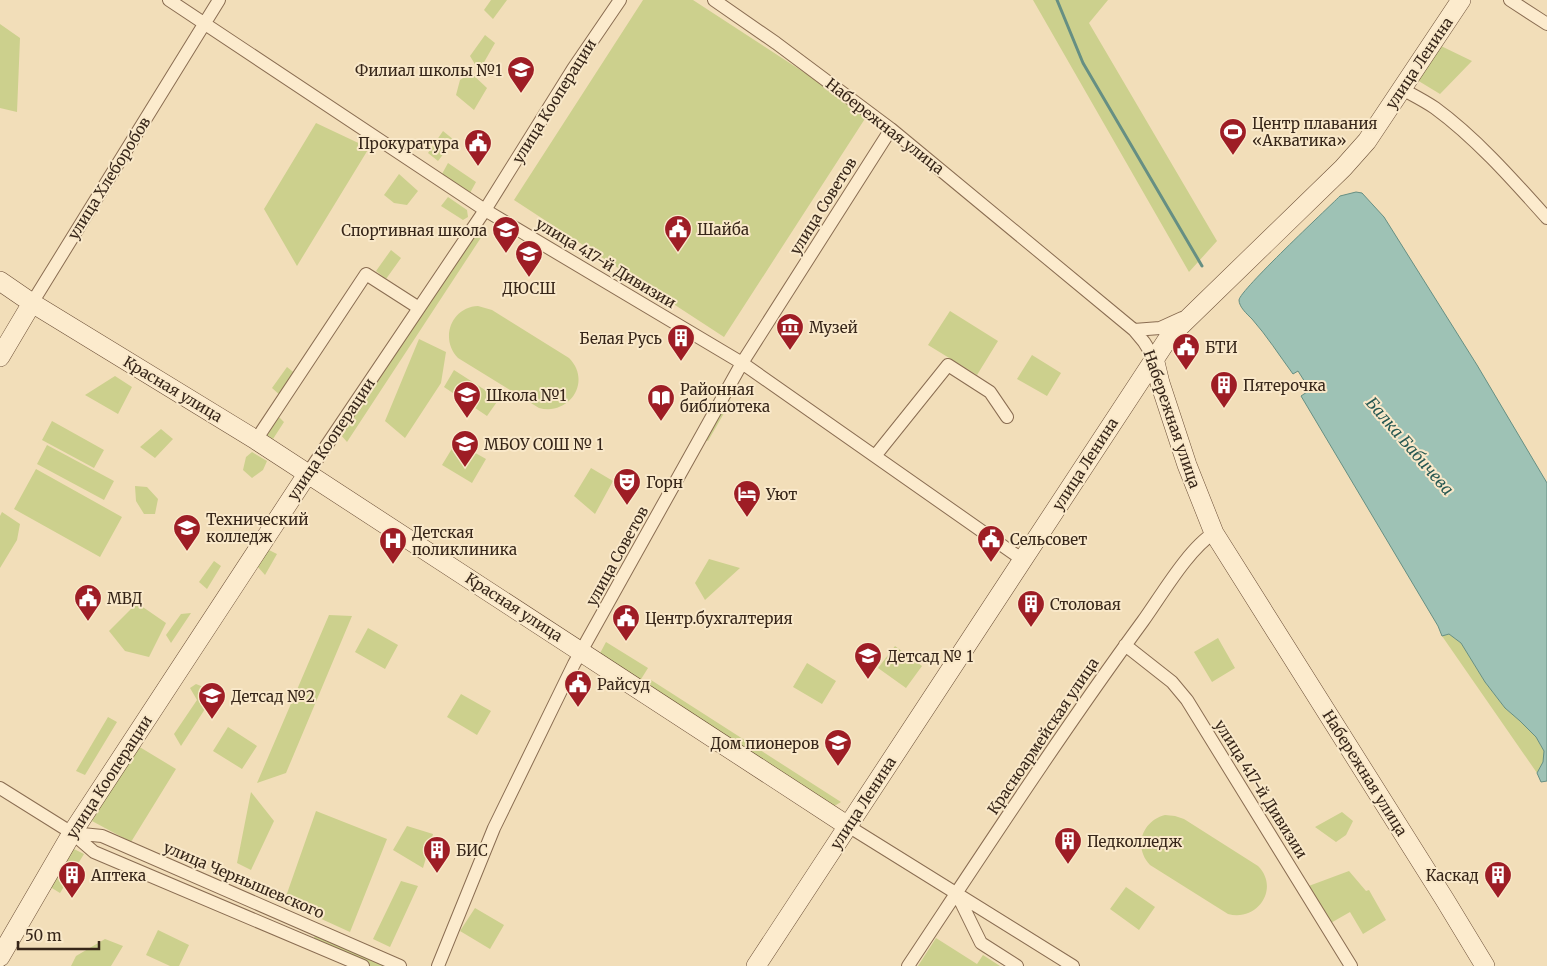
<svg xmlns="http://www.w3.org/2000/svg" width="1547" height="966" viewBox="0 0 1547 966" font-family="Merriweather,serif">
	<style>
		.green { fill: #ccd08d }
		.water { fill: #9ec2b5; stroke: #668f83 }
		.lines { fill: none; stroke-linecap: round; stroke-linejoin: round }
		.stream { stroke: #668f83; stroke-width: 3 }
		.street-casing { stroke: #8a6d52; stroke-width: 14 }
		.secondary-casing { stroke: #6b4e36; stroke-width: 20 }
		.street { stroke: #fcebcd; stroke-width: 12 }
		.secondary { stroke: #fcebcd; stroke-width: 19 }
		.labels { text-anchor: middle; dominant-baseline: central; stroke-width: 4; stroke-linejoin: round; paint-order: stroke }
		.street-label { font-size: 15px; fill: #372619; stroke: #f9e8c9 }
		.poi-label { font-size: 15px; fill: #372619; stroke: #f9e8c9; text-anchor: start }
		.water-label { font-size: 16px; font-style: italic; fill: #275852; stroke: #f9e8c9 }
	</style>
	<rect width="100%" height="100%" fill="#f2deb9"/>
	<path class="green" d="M491,0H507L493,19L484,10Z
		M643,0H693L868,114L724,337L514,200Z
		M1033,0H1108L1089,23L1217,241L1189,272Z
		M0,24L20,38L17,112L0,108Z
		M485,35L495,43L479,71L470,56Z
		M1441,46L1472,61L1440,94L1417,80Z
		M471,73L487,88L474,110L456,95L460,80Z
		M316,123L369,148L297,266L264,209Z
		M443,131L454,140L438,161L428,153Z
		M448,163L476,182L470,193L442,174Z
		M399,174L418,191L407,205L394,203L384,195Z
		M448,197L467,210L468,217L463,220L441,206Z
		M474,232L482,236L347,442L340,434Z
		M391,250L401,258L386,279L376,271Z
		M478,306L492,310L569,358C592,381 570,416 539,408L458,358C439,338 452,307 478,306Z
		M950,311L998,341L977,375L928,345Z
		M419,339L446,352L441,383L405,438L385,421Z
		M1032,355L1061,373L1047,396L1017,379Z
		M287,367L297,375L281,396L272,388Z
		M454,370L499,399L487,416L444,387Z
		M115,376L132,387L118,414L85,395Z
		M725,399L731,401L708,441L703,438Z
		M277,415L284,422L273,439L263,433Z
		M52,421L104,450L94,468L42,440Z
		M161,429L173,439L155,458L140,447Z
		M456,442L486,459L472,483L442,465Z
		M47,445L114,481L104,500L37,464Z
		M252,452L267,461L263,470L252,478L243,470L246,457Z
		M591,468L613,481L595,514L574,496Z
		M36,469L122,517L100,557L14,509Z
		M135,486L147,487L158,499L155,514H144L136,501Z
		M2,512L20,524L17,540L0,568V516Z
		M267,549L277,554L265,575L257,566Z
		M709,559L740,568L705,600L695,583Z
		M214,561L221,566L207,589L199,582Z
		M137,603L166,623L149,657L125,651L109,631Z
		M191,613L171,643L166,635L181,614Z
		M329,615L352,616L286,773L257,783Z
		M368,628L398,645L385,669L355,652Z
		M1449,634L1461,643L1485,682L1505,708L1520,721L1536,737L1544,751V762L1537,773L1442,636Z
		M1218,638L1235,668L1212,682L1194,652Z
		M606,642L648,668L638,684L598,657Z
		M895,646L922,666L906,688L878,668Z
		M807,663L836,681L822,704L793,687Z
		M651,680L841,802L831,808L647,687Z
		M196,684L216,692L181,746L174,734L197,700L190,688Z
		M461,694L491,711L477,735L447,717Z
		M108,717L117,722L85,775L76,771Z
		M228,727L257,746L242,769L213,751Z
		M138,746L176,769L131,842L92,821Z
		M251,792L274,821L251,870L237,863Z
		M316,811L387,839L350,932L284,902Z
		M1342,812L1353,821L1346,835L1336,842L1315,827Z
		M1165,815L1175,816L1184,819L1258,866C1280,888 1258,922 1228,914L1150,865C1133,847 1142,821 1165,815Z
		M407,826L433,834L423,868L393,850Z
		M70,847L84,854L60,893L47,885Z
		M1349,871L1366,891L1369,890L1386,920L1363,934L1350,912L1329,924L1306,887Z
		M401,881L418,886L390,947L373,939Z
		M1126,887L1155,907L1139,930L1110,909Z
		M475,908L504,925L490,949L460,931Z
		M158,930L189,945L179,966H170L146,955Z
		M316,932L392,966H370L313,941Z
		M936,938L977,964L983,955L1000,966H918Z
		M105,939L123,946L111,966H71L76,956Z"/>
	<path class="water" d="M1356,192L1362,193L1384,217L1477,365L1547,483V781L1541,782L1537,773L1543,762L1544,751L1536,737L1520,721L1505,708L1485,682L1461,643L1449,634L1442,636L1438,626L1301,396L1310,390L1298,371L1293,374C1279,355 1267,336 1252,319C1247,314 1239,307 1239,300C1240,290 1327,209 1340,196Z"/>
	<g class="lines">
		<path class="stream" d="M1057,0L1083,63L1202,266"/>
		<defs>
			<path id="street" d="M169,0L485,210L742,363L1023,560
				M714,0L776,43L891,129L1134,330L1144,342L1154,358
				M1510,0L1547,24
				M1402,89C1413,95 1425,101 1435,108C1476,138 1513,180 1547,218
				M32,303L219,0
				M1134,330L1160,328L1182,318
				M256,440L366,274L419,308
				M875,456L948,365L990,392L1007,417
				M308,473L485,210L573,69L620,0
				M1125,645L1172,682L1187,700L1351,966
				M0,788L72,833L94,852L363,966
				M848,826L1073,966
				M72,833L102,836L400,966
				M956,892L981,943L1017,966
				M438,966L494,828L574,664L742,363L891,129
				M908,966C985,850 1061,733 1143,621C1161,596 1189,548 1214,533"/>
			<path id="secondary" d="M0,281L32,303L256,440L848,826
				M0,357L32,303
				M1154,358L1160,383L1187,465L1214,533L1445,900L1485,966
				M0,957L72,833L308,473
				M756,966L1169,337L1343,168L1367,141L1461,0"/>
		</defs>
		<use href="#street" class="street-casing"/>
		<use href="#secondary" class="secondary-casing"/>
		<use href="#street" class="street"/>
		<use href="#secondary" class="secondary"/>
	</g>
	<defs>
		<symbol id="school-pin" viewBox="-11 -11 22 30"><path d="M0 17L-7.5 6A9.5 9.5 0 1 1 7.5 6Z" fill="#9e1d25" stroke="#f9e8c9"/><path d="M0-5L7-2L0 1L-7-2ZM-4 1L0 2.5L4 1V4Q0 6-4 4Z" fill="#fff"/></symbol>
		<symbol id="stadium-pin" viewBox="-11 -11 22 30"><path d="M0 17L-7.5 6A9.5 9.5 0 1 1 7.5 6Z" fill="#9e1d25" stroke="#f9e8c9"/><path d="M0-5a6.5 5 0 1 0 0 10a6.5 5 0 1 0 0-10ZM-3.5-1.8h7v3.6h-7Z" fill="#fff"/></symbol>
		<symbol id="civic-pin" viewBox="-11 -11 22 30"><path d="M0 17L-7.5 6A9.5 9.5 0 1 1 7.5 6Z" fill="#9e1d25" stroke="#f9e8c9"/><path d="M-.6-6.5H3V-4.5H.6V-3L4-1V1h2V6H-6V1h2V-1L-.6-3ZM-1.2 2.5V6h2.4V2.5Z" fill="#fff"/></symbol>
		<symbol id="museum-pin" viewBox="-11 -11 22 30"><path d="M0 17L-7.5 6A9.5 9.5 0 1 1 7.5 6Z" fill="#9e1d25" stroke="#f9e8c9"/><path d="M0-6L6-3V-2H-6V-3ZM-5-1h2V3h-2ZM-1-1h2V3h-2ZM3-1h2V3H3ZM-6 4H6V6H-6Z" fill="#fff"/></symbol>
		<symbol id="building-pin" viewBox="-11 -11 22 30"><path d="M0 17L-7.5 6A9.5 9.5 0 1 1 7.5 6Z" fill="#9e1d25" stroke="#f9e8c9"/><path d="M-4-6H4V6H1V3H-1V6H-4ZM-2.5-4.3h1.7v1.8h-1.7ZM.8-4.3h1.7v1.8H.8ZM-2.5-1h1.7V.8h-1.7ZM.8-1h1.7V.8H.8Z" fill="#fff"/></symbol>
		<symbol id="library-pin" viewBox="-11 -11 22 30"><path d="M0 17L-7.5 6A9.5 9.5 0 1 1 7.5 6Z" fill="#9e1d25" stroke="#f9e8c9"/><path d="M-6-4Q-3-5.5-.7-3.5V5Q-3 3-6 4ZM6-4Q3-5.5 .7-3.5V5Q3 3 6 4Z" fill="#fff"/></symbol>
		<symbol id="theatre-pin" viewBox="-11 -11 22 30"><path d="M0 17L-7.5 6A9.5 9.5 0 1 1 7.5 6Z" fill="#9e1d25" stroke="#f9e8c9"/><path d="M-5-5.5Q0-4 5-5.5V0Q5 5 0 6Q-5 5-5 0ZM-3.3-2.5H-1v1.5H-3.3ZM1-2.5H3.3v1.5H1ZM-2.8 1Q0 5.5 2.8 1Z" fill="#fff"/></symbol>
		<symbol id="hotel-pin" viewBox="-11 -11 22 30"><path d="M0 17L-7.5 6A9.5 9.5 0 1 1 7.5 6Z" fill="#9e1d25" stroke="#f9e8c9"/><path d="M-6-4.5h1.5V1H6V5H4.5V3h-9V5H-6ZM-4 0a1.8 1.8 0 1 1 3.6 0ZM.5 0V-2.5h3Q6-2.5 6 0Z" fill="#fff"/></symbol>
		<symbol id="university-pin" viewBox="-11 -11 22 30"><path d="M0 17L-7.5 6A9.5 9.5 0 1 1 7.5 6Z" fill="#9e1d25" stroke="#f9e8c9"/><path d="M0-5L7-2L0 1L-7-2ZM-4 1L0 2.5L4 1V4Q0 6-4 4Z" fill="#fff"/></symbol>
		<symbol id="hospital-pin" viewBox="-11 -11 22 30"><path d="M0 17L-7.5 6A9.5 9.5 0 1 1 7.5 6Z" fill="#9e1d25" stroke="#f9e8c9"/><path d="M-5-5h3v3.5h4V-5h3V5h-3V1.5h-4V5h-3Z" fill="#fff"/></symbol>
	</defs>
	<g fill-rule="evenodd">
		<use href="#school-pin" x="505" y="54" width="32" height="43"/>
		<use href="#stadium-pin" x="1217" y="116" width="32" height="43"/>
		<use href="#civic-pin" x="462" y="127" width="32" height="43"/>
		<use href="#civic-pin" x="662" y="213" width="32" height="43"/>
		<use href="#school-pin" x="490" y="214" width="32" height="43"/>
		<use href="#school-pin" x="513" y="238" width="32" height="43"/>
		<use href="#museum-pin" x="774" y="311" width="32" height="43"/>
		<use href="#building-pin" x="665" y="322" width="32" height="43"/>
		<use href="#civic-pin" x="1170" y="331" width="32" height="43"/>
		<use href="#building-pin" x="1208" y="369" width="32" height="43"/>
		<use href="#school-pin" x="451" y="379" width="32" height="43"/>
		<use href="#library-pin" x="645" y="382" width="32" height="43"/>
		<use href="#school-pin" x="449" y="428" width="32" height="43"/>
		<use href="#theatre-pin" x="611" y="466" width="32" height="43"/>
		<use href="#hotel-pin" x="731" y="478" width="32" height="43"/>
		<use href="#university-pin" x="171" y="512" width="32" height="43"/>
		<use href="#civic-pin" x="975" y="523" width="32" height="43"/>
		<use href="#hospital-pin" x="377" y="525" width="32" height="43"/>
		<use href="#civic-pin" x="72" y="582" width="32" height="43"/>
		<use href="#building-pin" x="1015" y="588" width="32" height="43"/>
		<use href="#civic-pin" x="610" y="602" width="32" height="43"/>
		<use href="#school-pin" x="852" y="640" width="32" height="43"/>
		<use href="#civic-pin" x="562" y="668" width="32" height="43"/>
		<use href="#school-pin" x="196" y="680" width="32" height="43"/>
		<use href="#school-pin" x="822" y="727" width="32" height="43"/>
		<use href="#building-pin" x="1052" y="825" width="32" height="43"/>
		<use href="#building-pin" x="421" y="834" width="32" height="43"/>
		<use href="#building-pin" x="56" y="859" width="32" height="43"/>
		<use href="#building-pin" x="1482" y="859" width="32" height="43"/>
	</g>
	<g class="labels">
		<g class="street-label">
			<text transform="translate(1419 63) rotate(-56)">улица Ленина</text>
			<text transform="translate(554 101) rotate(-58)">улица Кооперации</text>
			<text transform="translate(885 126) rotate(38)">Набережная улица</text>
			<text transform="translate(109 178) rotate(-58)">улица Хлеборобов</text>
			<text transform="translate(823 206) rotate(-58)">улица Советов</text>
			<text transform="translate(606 263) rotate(31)">улица 417-й Дивизии</text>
			<text transform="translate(173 389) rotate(31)">Красная улица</text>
			<text transform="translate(1172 419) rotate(71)">Набережная улица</text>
			<text transform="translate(331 439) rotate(-56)">улица Кооперации</text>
			<text transform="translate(1085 464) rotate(-57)">улица Ленина</text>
			<text transform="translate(617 556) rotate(-61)">улица Советов</text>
			<text transform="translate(514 607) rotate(33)">Красная улица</text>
			<text transform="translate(1043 736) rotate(-56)">Красноармейская улица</text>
			<text transform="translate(1365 773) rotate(58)">Набережная улица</text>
			<text transform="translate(109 777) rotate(-57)">улица Кооперации</text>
			<text transform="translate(1261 789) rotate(58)">улица 417-й Дивизии</text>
			<text transform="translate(863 803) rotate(-57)">улица Ленина</text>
			<text transform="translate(244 880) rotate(23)">улица Чернышевского</text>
		</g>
		<g class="poi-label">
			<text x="502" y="70" text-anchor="end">Филиал школы №1</text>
			<text x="1252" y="123">Центр плавания<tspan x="1252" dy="17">«Акватика»</tspan></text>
			<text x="459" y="143" text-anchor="end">Прокуратура</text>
			<text x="697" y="229">Шайба</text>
			<text x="487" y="230" text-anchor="end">Спортивная школа</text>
			<text x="529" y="288" text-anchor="middle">ДЮСШ</text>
			<text x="809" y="327">Музей</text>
			<text x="662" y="338" text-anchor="end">Белая Русь</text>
			<text x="1205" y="347">БТИ</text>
			<text x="1243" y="385">Пятерочка</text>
			<text x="680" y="389">Районная<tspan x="680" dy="17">библиотека</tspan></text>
			<text x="486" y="395">Школа №1</text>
			<text x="484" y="444">МБОУ СОШ № 1</text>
			<text x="646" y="482">Горн</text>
			<text x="766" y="494">Уют</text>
			<text x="206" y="519">Технический<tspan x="206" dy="17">колледж</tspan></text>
			<text x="412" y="532">Детская<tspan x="412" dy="17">поликлиника</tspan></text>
			<text x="1010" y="539">Сельсовет</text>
			<text x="107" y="598">МВД</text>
			<text x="1050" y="604">Столовая</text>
			<text x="645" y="618">Центр.бухгалтерия</text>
			<text x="887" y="656">Детсад № 1</text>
			<text x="597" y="684">Райсуд</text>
			<text x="231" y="696">Детсад №2</text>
			<text x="819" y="743" text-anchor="end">Дом пионеров</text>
			<text x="1087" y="841">Педколледж</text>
			<text x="456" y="850">БИС</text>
			<text x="91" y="875">Аптека</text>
			<text x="1479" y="875" text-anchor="end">Каскад</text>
		</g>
		<g class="water-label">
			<text transform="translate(1410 446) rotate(49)">Балка Бабичева</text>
		</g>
	</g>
	<path d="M18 941v8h81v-8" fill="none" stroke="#372619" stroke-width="2.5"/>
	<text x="25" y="941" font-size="15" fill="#372619" stroke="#f9e8c9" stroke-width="4" paint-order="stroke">50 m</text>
</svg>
